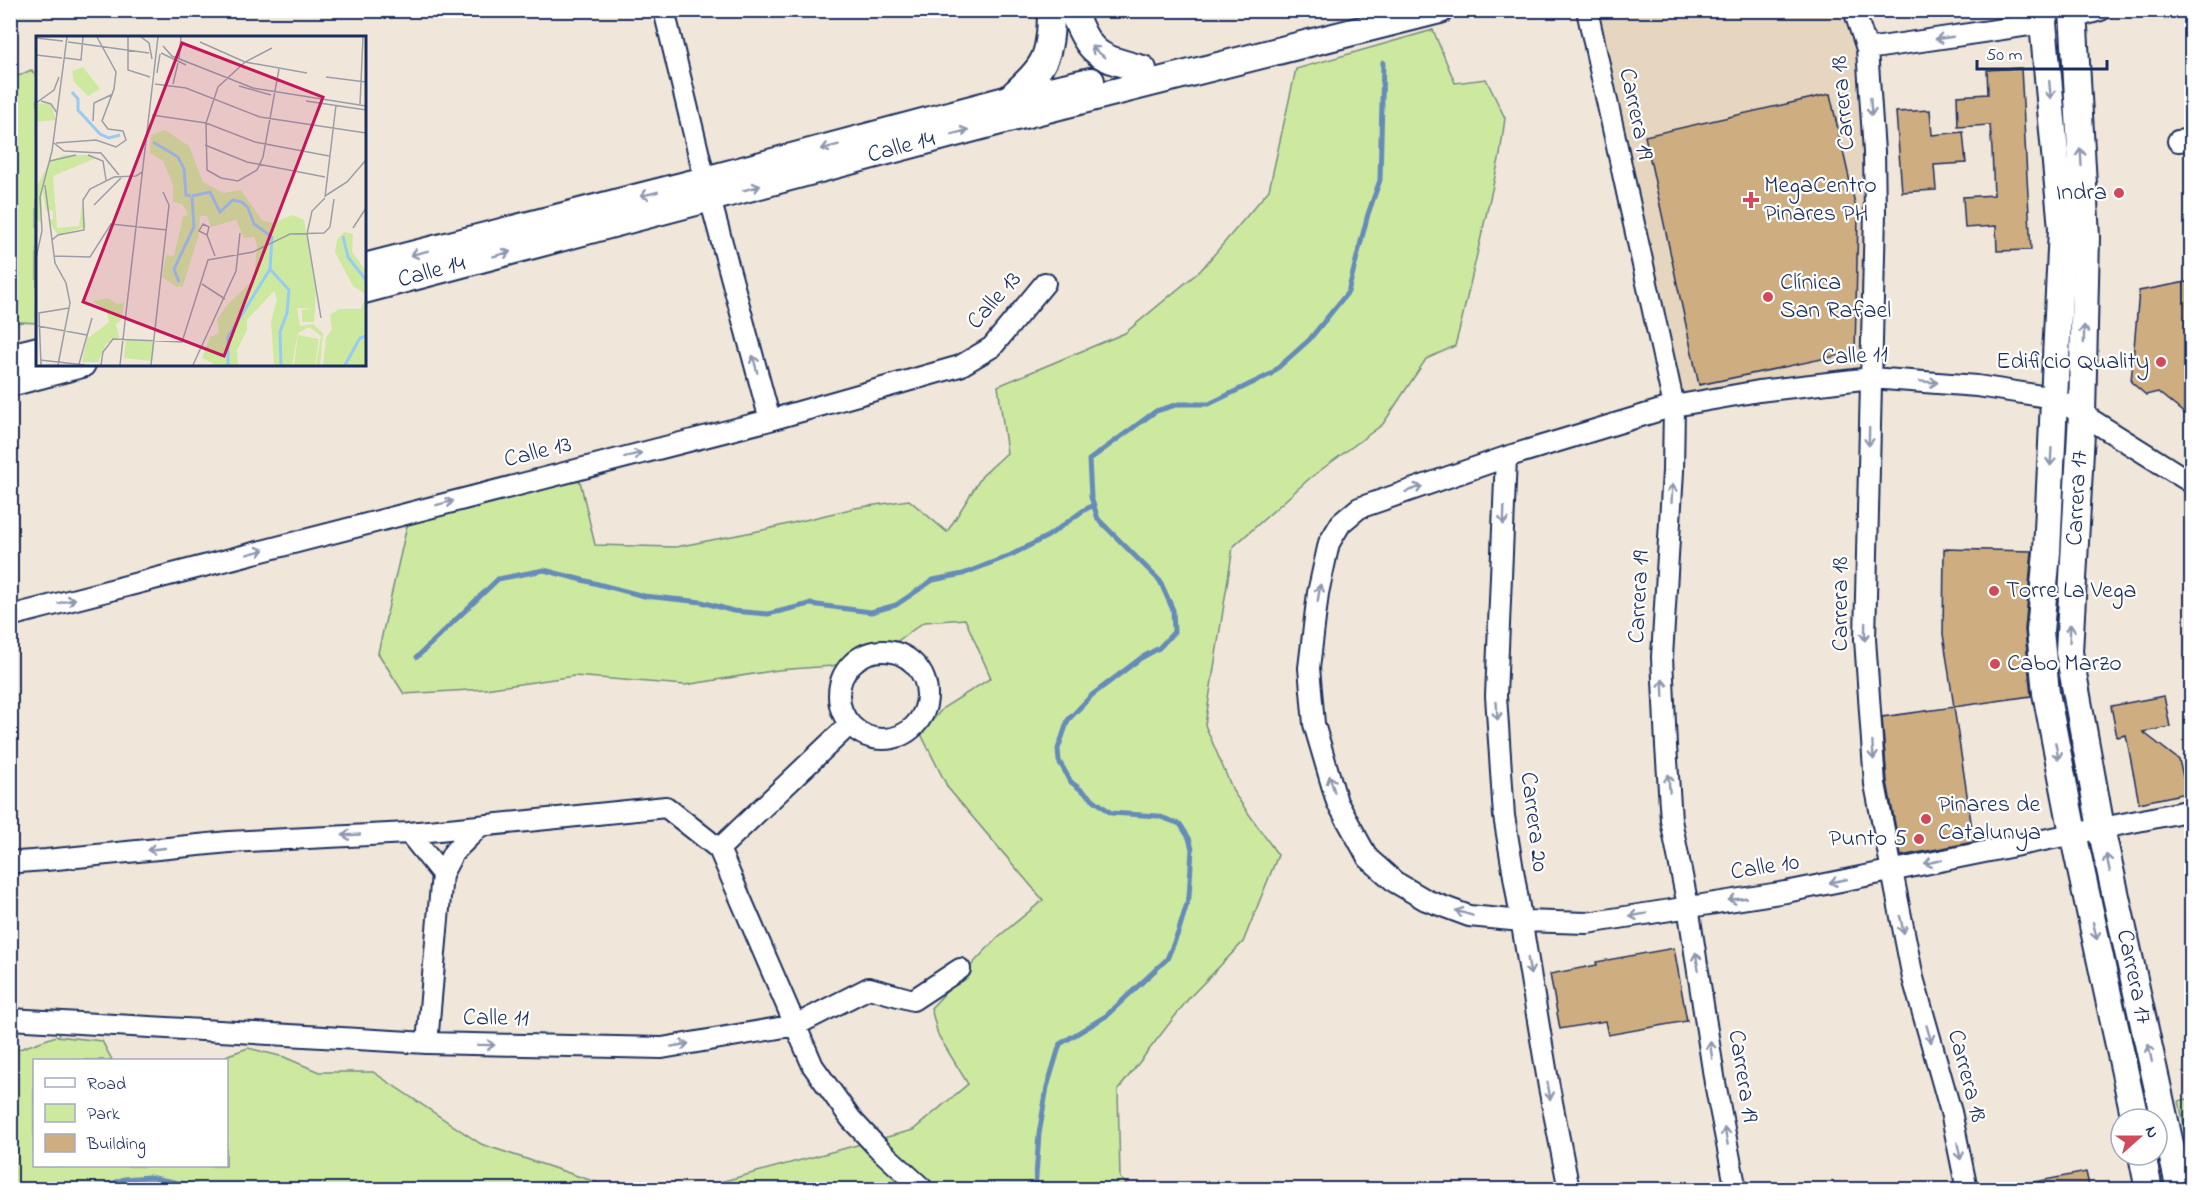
<svg xmlns="http://www.w3.org/2000/svg" width="2202" height="1200" viewBox="0 0 2202 1200" font-family="'Indie Flower',sans-serif">
	<style>
		.built { fill: #e6d5bf }
		.green { fill: #cde9a0; stroke: #748c7f; stroke-width: 1.5 }
		.lines { fill: none; stroke-linecap: round; stroke-linejoin: round }
		.stream { stroke: #658cb8; stroke-width: 5 }
		.building { fill: #cead81; stroke: #1b2f5e; stroke-width: 1.5 }
		.minor-casing { stroke: #1b2f5e; stroke-width: 24 }
		.major-casing { stroke: #1b2f5e; stroke-width: 30 }
		.minor { stroke: #fff; stroke-width: 20 }
		.major { stroke: #fff; stroke-width: 26 }
		.oneway { stroke: #8d97ae }
		.poi-dot { fill: #d1495b; stroke: #fff; stroke-width: 2 }
		.labels { text-anchor: middle; dominant-baseline: central; stroke-width: 4.5; stroke-linejoin: round; paint-order: stroke }
		.street-label { font-size: 24px; fill: #1b2f5e; stroke: #fff }
		.poi-label { font-size: 24px; fill: #1b2f5e; stroke: #fff; text-anchor: start }
		.inset-river { fill: none; stroke: #97caf4; stroke-width: 3 }
		.inset-road { fill: none; stroke: #9b9da8; stroke-width: 1.5 }
		.view { fill: #c2185b; fill-opacity: 0.15; stroke: #c2185b; stroke-width: 3 }
		.inset-edge { fill: none; stroke: #1b2f5e; stroke-width: 3 }
	</style>
	<rect width="100%" height="100%" fill="#f0e6d9"/>
	<filter id="ink" filterUnits="userSpaceOnUse"><feTurbulence type="fractalNoise" baseFrequency=".0167" numOctaves="2"/><feDisplacementMap in="SourceGraphic" scale="12" xChannelSelector="R" yChannelSelector="G"/><feConvolveMatrix kernelMatrix="1 2 1 2 8 2 1 2 1" color-interpolation-filters="sRGB"/></filter>
	<g filter="url(#ink)">
		<path class="built" d="M1587,11H1854L1867,49L1871,378L1674,406Z"/>
		<path class="green" d="M1433,30L1455,83L1486,79L1505,118L1500,155L1462,319L1455,346L1426,359L1383,424L1310,478L1233,547L1205,725L1234,793L1278,855L1243,942L1189,998L1118,1090L1120,1178L1131,1189H694L913,1130L968,1084L938,1035L931,1008L998,937L1043,900L948,788L921,734L943,708L991,678L965,619L924,622L885,650L832,666L778,670L685,685L574,676L485,689L404,694L378,653L409,517L580,481L595,545L676,547L763,530L855,508L909,500L947,532L982,476L1007,453L998,386L1125,333L1201,270L1269,190L1296,69Z
			M31,70L38,78L37,323L20,322L11,326V83L12,79Z
			M56,1036L102,1041L112,1060H34V1166H226V1060H221L228,1055L248,1048L284,1057L319,1072H373L481,1144L617,1189H11V1052Z
			M2191,1098H2192L2191,1158L2179,1101Z"/>
		<g class="lines">
			<path class="stream" d="M417,657L498,579L544,570L644,596L702,602L733,611L768,614L810,604L871,612L896,605L933,580L963,574L1011,555L1048,536L1084,510L1094,505
				M95,1190L124,1179L149,1177L214,1190
				M1035,1190L1039,1134L1047,1087L1060,1044L1106,1016L1167,959L1178,933L1189,897L1192,849L1189,838L1180,824L1158,816L1111,813L1071,782L1059,761L1058,749L1068,720L1092,695L1141,658L1159,648L1174,632L1173,610L1160,581L1098,519L1091,497L1089,460L1156,411L1179,404H1209L1271,374L1309,340L1348,292L1368,214L1380,180L1383,62"/>
		</g>
		<path class="building" d="M2021,68L2031,250L1997,251L1996,226L1965,228L1963,197L1994,195L1992,150L1990,125L1958,127L1957,96L1988,94L1987,70Z
			M1830,94L1858,217L1855,352L1699,385L1645,136Z
			M1930,110L1932,135L1963,132L1966,163L1934,165L1936,190L1902,192L1896,112Z
			M2192,281V342L2185,414L2158,392L2146,395L2131,382L2139,291Z
			M1944,549L2032,551L2025,630L2031,696L1954,707L1943,634Z
			M2164,696L2170,727L2143,732L2179,760L2187,793L2139,803L2126,735L2117,737L2111,706Z
			M1954,707L1974,842L1901,856L1887,782L1882,717Z
			M1674,948L1687,1021L1608,1035L1605,1021L1560,1029L1550,974L1597,965L1596,962Z
			M2086,1172L2090,1190H2030L2029,1183Z"/>
		<g class="lines">
			<defs>
				<path id="minor" d="M664,10L705,180L770,420
					M1587,10L1674,406L1673,471L1662,657L1666,746L1671,820L1688,906L1715,1083L1736,1190
					M1854,10L1867,49L1874,152L1875,212L1865,639L1875,784L1913,978L1951,1112L1967,1190
					M2073,18L2101,10
					M1867,49L2043,23
					M2178,141L2192,139
					M1506,457L1496,696L1504,816L1549,1087L1569,1190
					M2192,483L2082,414L2054,398L1977,386L1871,378L1759,391L1674,406L1506,457L1359,508L1341,523L1329,543L1318,593L1309,668L1314,724L1337,802L1368,858L1395,882L1426,900L1469,916L1522,921L1587,923L1786,892L2192,810
					M10,616L770,420L960,366L992,347L1045,283
					M839 695a44 44 0 1 1 88 0a44 44 0 1 1-88 0Z
					M409,833L442,874
					M719,849L850,724
					M10,860L18,862L46,860L229,842L409,833L666,807L719,849L813,1066L851,1119L879,1149L924,1190
					M10,1019L427,1043L662,1048L796,1025L869,988L913,1000L960,969
					M427,1043L442,874L453,853L480,826"/>
				<g id="major">
					<path d="M1072,10C1091,56 1097,57 1143,69"/>
					<path d="M2045,10L2043,23L2062,228L2047,552L2040,631L2046,693L2073,833L2135,1119"/>
					<path id="s1" d="M2073,10L2086,237L2082,414L2069,652L2101,828L2180,1190"/>
					<path d="M1009,99C1044,66 1051,61 1051,10"/>
					<path d="M364,267L705,180L1009,99L1091,81"/>
					<path id="s2" d="M364,290L1012,118L1440,10"/>
					<path d="M10,357L38,350"/>
					<path d="M10,383L82,364"/>
					<path d="M2142,1155L2149,1190"/>
				</g>
			</defs>
			<use href="#minor" class="minor-casing"/>
			<use href="#major" class="major-casing"/>
			<use href="#minor" class="minor"/>
			<use href="#major" class="major"/>
		</g>
		<defs><path id="oneway-shaft" d="M-6 0H5M1.5-3L5.5 0L1.5 3" fill="none" stroke-width="1.6" stroke-linecap="round" stroke-linejoin="round" transform="scale(1.5)"/></defs>
		<g class="oneway">
			<use href="#oneway-shaft" transform="translate(1944 38) rotate(172)"/>
			<use href="#oneway-shaft" transform="translate(1098 52) rotate(-141)"/>
			<use href="#oneway-shaft" transform="translate(2050 90) rotate(85)"/>
			<use href="#oneway-shaft" transform="translate(1871 107) rotate(86)"/>
			<use href="#oneway-shaft" transform="translate(960 132) rotate(-15)"/>
			<use href="#oneway-shaft" transform="translate(830 147) rotate(165)"/>
			<use href="#oneway-shaft" transform="translate(2081 157) rotate(-93)"/>
			<use href="#oneway-shaft" transform="translate(752 188) rotate(-15)"/>
			<use href="#oneway-shaft" transform="translate(649 194) rotate(166)"/>
			<use href="#oneway-shaft" transform="translate(419 253) rotate(166)"/>
			<use href="#oneway-shaft" transform="translate(502 254) rotate(-15)"/>
			<use href="#oneway-shaft" transform="translate(2084 334) rotate(-89)"/>
			<use href="#oneway-shaft" transform="translate(755 364) rotate(-105)"/>
			<use href="#oneway-shaft" transform="translate(1929 382) rotate(4)"/>
			<use href="#oneway-shaft" transform="translate(1869 437) rotate(91)"/>
			<use href="#oneway-shaft" transform="translate(633 455) rotate(-14)"/>
			<use href="#oneway-shaft" transform="translate(2051 457) rotate(93)"/>
			<use href="#oneway-shaft" transform="translate(1414 489) rotate(-19)"/>
			<use href="#oneway-shaft" transform="translate(1672 493) rotate(-87)"/>
			<use href="#oneway-shaft" transform="translate(445 503) rotate(-14)"/>
			<use href="#oneway-shaft" transform="translate(1504 516) rotate(92)"/>
			<use href="#oneway-shaft" transform="translate(256 552) rotate(-15)"/>
			<use href="#oneway-shaft" transform="translate(1319 593) rotate(-81)"/>
			<use href="#oneway-shaft" transform="translate(67 601) rotate(-15)"/>
			<use href="#oneway-shaft" transform="translate(1865 632) rotate(91)"/>
			<use href="#oneway-shaft" transform="translate(2070 633) rotate(-87)"/>
			<use href="#oneway-shaft" transform="translate(1663 688) rotate(-92)"/>
			<use href="#oneway-shaft" transform="translate(1497 711) rotate(87)"/>
			<use href="#oneway-shaft" transform="translate(1873 751) rotate(86)"/>
			<use href="#oneway-shaft" transform="translate(2057 751) rotate(79)"/>
			<use href="#oneway-shaft" transform="translate(1669 783) rotate(-94)"/>
			<use href="#oneway-shaft" transform="translate(1332 784) rotate(-107)"/>
			<use href="#oneway-shaft" transform="translate(351 835) rotate(177)"/>
			<use href="#oneway-shaft" transform="translate(156 849) rotate(174)"/>
			<use href="#oneway-shaft" transform="translate(1933 862) rotate(168)"/>
			<use href="#oneway-shaft" transform="translate(2108 863) rotate(-102)"/>
			<use href="#oneway-shaft" transform="translate(1838 881) rotate(169)"/>
			<use href="#oneway-shaft" transform="translate(1737 899) rotate(172)"/>
			<use href="#oneway-shaft" transform="translate(1464 913) rotate(-163)"/>
			<use href="#oneway-shaft" transform="translate(1638 915) rotate(170)"/>
			<use href="#oneway-shaft" transform="translate(1902 925) rotate(78)"/>
			<use href="#oneway-shaft" transform="translate(2095 931) rotate(77)"/>
			<use href="#oneway-shaft" transform="translate(1697 961) rotate(-99)"/>
			<use href="#oneway-shaft" transform="translate(1529 966) rotate(81)"/>
			<use href="#oneway-shaft" transform="translate(1929 1034) rotate(74)"/>
			<use href="#oneway-shaft" transform="translate(486 1045) rotate(1)"/>
			<use href="#oneway-shaft" transform="translate(680 1045) rotate(-10)"/>
			<use href="#oneway-shaft" transform="translate(1711 1050) rotate(-98)"/>
			<use href="#oneway-shaft" transform="translate(2150 1053) rotate(-102)"/>
			<use href="#oneway-shaft" transform="translate(1549 1091) rotate(80)"/>
			<use href="#oneway-shaft" transform="translate(1726 1136) rotate(-101)"/>
			<use href="#oneway-shaft" transform="translate(1959 1151) rotate(79)"/>
		</g>
	</g>
	<g class="poi-dot">
		<circle cx="2119" cy="193" r="6"/>
		<path d="M1748 191h6v6h6v6h-6v6h-6v-6h-6v-6h6z"/>
		<circle cx="1768" cy="297" r="6"/>
		<circle cx="2161" cy="362" r="6"/>
		<circle cx="1994" cy="591" r="6"/>
		<circle cx="1995" cy="664" r="6"/>
		<circle cx="1926" cy="819" r="6"/>
		<circle cx="1919" cy="839" r="6"/>
	</g>
	<g class="labels">
		<g class="street-label">
			<text transform="translate(1844 103) rotate(-95)">Carrera 18</text>
			<text transform="translate(1635 114) rotate(78)">Carrera 19</text>
			<text stroke="none"><textPath href="#s2" startOffset="556">Calle 14</textPath></text>
			<text stroke="none"><textPath href="#s2" startOffset="70">Calle 14</textPath></text>
			<text transform="translate(995 301) rotate(-48)">Calle 13</text>
			<text transform="translate(1855 357) rotate(-3)">Calle 11</text>
			<text transform="translate(538 453) rotate(-14)">Calle 13</text>
			<text transform="translate(2078 498) rotate(-87)">Carrera 17</text>
			<text transform="translate(1640 597) rotate(-87)">Carrera 19</text>
			<text transform="translate(1841 604) rotate(-90)">Carrera 18</text>
			<text transform="translate(1533 822) rotate(83)">Carrera 20</text>
			<text transform="translate(1765 868) rotate(-9)">Calle 10</text>
			<text stroke="none"><textPath href="#s1" startOffset="974">Carrera 17</textPath></text>
			<text transform="translate(496 1019) rotate(1)">Calle 11</text>
			<text transform="translate(1742 1076) rotate(81)">Carrera 19</text>
			<text transform="translate(1966 1076) rotate(75)">Carrera 18</text>
		</g>
		<g class="poi-label">
			<text x="1764" y="186">MegaCentro<tspan x="1764" dy="28">Pinares PH</tspan></text>
			<text x="2107" y="193" text-anchor="end">Indra</text>
			<text x="1780" y="283">Clínica<tspan x="1780" dy="28">San Rafael</tspan></text>
			<text x="2149" y="362" text-anchor="end">Edificio Quality</text>
			<text x="2006" y="591">Torre La Vega</text>
			<text x="2007" y="664">Cabo Marzo</text>
			<text x="1938" y="805">Pinares de<tspan x="1938" dy="28">Catalunya</tspan></text>
			<text x="1907" y="839" text-anchor="end">Punto 5</text>
		</g>
	</g>
	<g transform="translate(36 36)">
		<rect width="330" height="330" fill="#f0e6d9"/>
		<path d="M47,31L64,53L52,60L38,46L36,35ZM0,67L15,68L20,84L0,86ZM129,94L153,110L167,146L187,157L205,154L226,184L236,187L257,179L268,184L280,255L278,286H266V274L278,273L261,272L264,290L277,288L287,297L284,329H280L285,300L273,291L262,297L256,329H238L235,285L241,263L238,255L211,284V294L201,314L202,329H180L166,322L174,301L183,297L181,284L190,270L218,243L221,209L218,201L208,202L200,184L175,191L171,180H164L163,198L147,250L141,251L126,241L130,219L138,220L147,181L152,178L146,168L137,166V149L127,125L114,117L115,99ZM28,119H56L58,123L17,140L21,192L43,190L46,168L50,191L22,199L12,184L17,183V174L10,175L6,150V187L0,183V152L14,125ZM308,196L317,198L316,216L330,235V325L327,329H287L290,302L296,293L294,279L303,273H325L329,262V258L317,250L299,216L301,204ZM72,262L81,268L88,267L85,284L80,288L83,301L70,308L62,326H46L51,303L73,286L71,276L57,265ZM262,299L283,303L279,329H258ZM90,303L119,306L116,325L88,322Z" fill="#cde9a0"/>
		<path class="inset-river" d="M36,56L42,63V74L64,98L73,102L84,99M117,106L142,121L148,133L150,159L155,160M156,160L174,156L184,176L197,164L206,166L212,172L218,188L236,201L234,233L192,301V329M307,200L312,221L330,244M234,233L253,254L251,277L244,296L245,329M143,246L138,233L158,191L156,161M309,329L324,302L330,300"/>
		<path class="inset-road" d="M92,1V34L114,41M105,1L113,7L116,23M0,2L27,5M32,6L113,17M164,6L209,26L271,37M127,10L136,20L217,52L330,70M236,12L209,26L182,51L170,87L171,134L185,142L202,145L221,134L227,121L243,33M125,17L150,29M0,19L26,22M29,22L45,24L47,1M143,23L145,1M121,37L124,18M290,41L330,46M119,48L150,52L224,81L330,97M137,48L142,27M203,50L235,59M5,65L15,68L21,77M270,65L330,74M0,67L18,54L23,41M324,68L327,1M116,79L170,87L219,106L293,120M57,85L58,67L77,58M18,107L28,115L65,117L83,139M20,107L60,104L80,111L90,104L87,95L72,93L66,85L78,53L80,36L61,1M169,109L211,126L289,141M52,119L67,125L70,144M14,125L40,119M9,149L19,227L30,247L34,267L22,329M289,160L311,146L330,124M289,161L300,69M58,169L85,142M317,192L330,172M171,199L173,191L167,188L163,195L171,199L179,220M16,204L22,199L48,194L47,164L54,153L78,141L100,140L106,136M18,220L54,221L75,188L131,194M0,222L6,195L4,161L16,115L31,1M166,248L189,263M285,282L271,198L276,175L289,162M2,290L51,299M4,324L49,329M43,328L56,282M5,329L3,277L33,272M65,329L67,316L77,303L146,306L172,224L217,216L254,198L288,197L294,191L298,163M84,329L122,1M115,329L133,169L127,156M157,329L200,235L204,197"/>
		<path class="view" d="M146,7L287,61L188,320L47,266Z"/>
		<rect width="330" height="330" class="inset-edge"/>
	</g>
	<rect width="2202" height="1200" fill="none" stroke="#fff" stroke-width="36"/>
	<rect x="18" y="18" width="2166" height="1164" fill="none" stroke="#1b2f5e" stroke-width="2" filter="url(#ink)"/>
	<rect x="33" y="1059" width="195" height="108" fill="#ffffff" stroke="#a4acbf" stroke-width="1.5"/>
	<rect x="45" y="1078" width="30" height="9" fill="#ffffff" stroke="#a4acbf" stroke-width="1.5"/>
	<text x="87" y="1089" font-size="18" fill="#1b2f5e">Road</text>
	<rect x="45" y="1104" width="30" height="18" fill="#cde9a0" stroke="#a4acbf" stroke-width="1.5"/>
	<text x="87" y="1119" font-size="18" fill="#1b2f5e">Park</text>
	<rect x="45" y="1134" width="30" height="18" fill="#cead81" stroke="#a4acbf" stroke-width="1.5"/>
	<text x="87" y="1149" font-size="18" fill="#1b2f5e">Building</text>
	<g transform="translate(2139 1137) rotate(69)"><circle r="28" fill="#ffffff" stroke="#a4acbf" stroke-width="1.5"/>
	<path d="M0-4.5L10 22L0 15L-10 22Z" fill="#d1495b"/>
	<text y="-9" font-size="16" font-weight="bold" text-anchor="middle" fill="#1b2f5e">N</text>
	</g>
	<path d="M1977 60v9h130v-9" fill="none" stroke="#1b2f5e" stroke-width="3"/>
	<text x="1986" y="60" font-size="18" fill="#1b2f5e" stroke="#ffffff" stroke-width="4.5" paint-order="stroke">50 m</text>
</svg>
